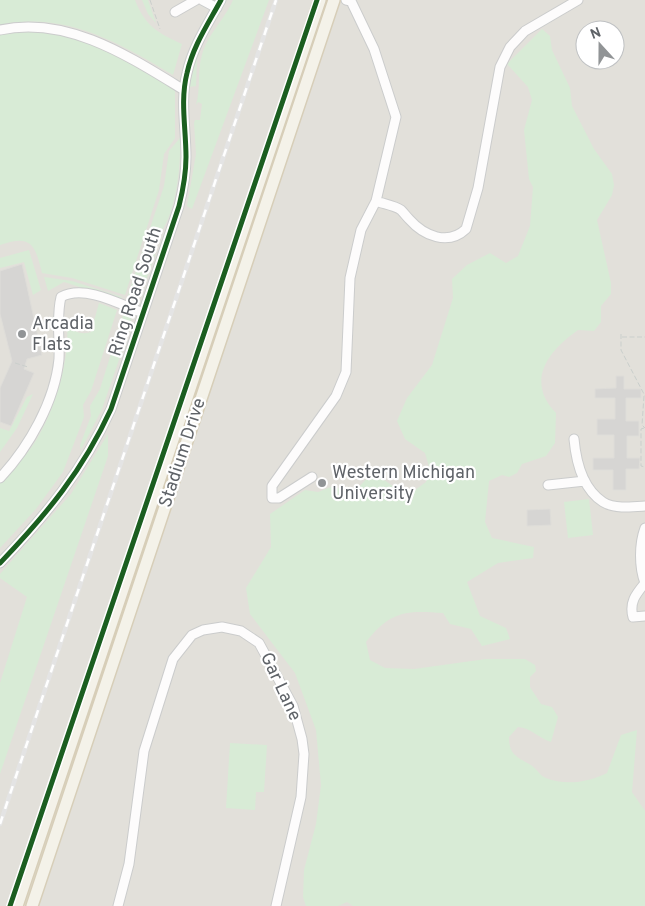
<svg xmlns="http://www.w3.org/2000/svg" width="645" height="906" viewBox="0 0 645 906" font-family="Overpass,sans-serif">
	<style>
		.education { fill: #e2e0da; fill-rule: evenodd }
		.green { fill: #d8ebd6 }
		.building { fill: #d6d5d3; stroke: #deddd9 }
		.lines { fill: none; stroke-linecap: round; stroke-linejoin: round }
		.minor-casing { stroke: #cbcccc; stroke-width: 11 }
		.major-casing { stroke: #d7ceb8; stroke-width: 14 }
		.path { stroke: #cacfcc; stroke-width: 1; stroke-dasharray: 5 2.5; stroke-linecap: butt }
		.minor { stroke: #fdfcfc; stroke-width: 9 }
		.major { stroke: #f4f2e9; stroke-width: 11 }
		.rail-casing { stroke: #e4e4e4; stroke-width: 4.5 }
		.rail { stroke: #fff; stroke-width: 2.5; stroke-dasharray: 8; stroke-linecap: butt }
		.cycleway-casing { stroke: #fff; stroke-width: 8 }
		.cycleway { stroke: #1b5e20; stroke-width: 5 }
		.poi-dot { fill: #919496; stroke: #fff; stroke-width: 2 }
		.labels { text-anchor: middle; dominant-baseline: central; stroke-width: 4.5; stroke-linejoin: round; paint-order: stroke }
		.street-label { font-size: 18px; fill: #5f6368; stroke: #fff }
		.poi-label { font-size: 18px; fill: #5f6368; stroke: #fff; text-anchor: start }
	</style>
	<rect width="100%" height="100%" fill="#efeeea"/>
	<path class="education" d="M0,0H645V906H0ZM585,30H615V60H585Z"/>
	<path class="green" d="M0,0H135C145,26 158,33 182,44L173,75C119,43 65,11 0,25Z
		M142,0H148L156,23L148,14Z
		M233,0H269L192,209L187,206L196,154L194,123L195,120H200L202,104L198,102L196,105C201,88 197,71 202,55C207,35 225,19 233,0Z
		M542,29L550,36L552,50L570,88L572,106L594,149L612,174L614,185L612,195L597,220L611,283V294L601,306V322L594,331L578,330C548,351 525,381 556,413L555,443L546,456L522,464L517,473L509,477L502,475L489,481L485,522L492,538L534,547L533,558L498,563L467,582L480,616L506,628L510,639L482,646L471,629L450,624L443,613C406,610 390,611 366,642L370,660L385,668L414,669L486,659H525L535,665L536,671L530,677V687L541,704L552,707L558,717L551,742C538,738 532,728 518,727L509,737C509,755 517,757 531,765C537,769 540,776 546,778C566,786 589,782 607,773L621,735L637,730L632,792L645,811V906H353L347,902L338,906H306L303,897L304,870L316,824L321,785L316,730L295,673L250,614L246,588L271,547L270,514L305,490L318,492L331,487L355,491L373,472L397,489L415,490L426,482L430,470L425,453L405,439L397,421L407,398L432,365L453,298L452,279L467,265L490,253L506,263L518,256L530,226L533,187L529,179L524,130L532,100L528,87L507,64Z
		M13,30C23,30 33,29 44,30C88,33 138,66 175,90V138L164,154L159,190L125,295L72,278L42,273C35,244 31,234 0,245V33Z
		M197,56L196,86L189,87Z
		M180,138C181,165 177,209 161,232L149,231L164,186L169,151Z
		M146,240L155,245V255L142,291L132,296L128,295Z
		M29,250L41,290L33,295L24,262L0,268V258Z
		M44,277L72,281L122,297L120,300L64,282L48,291Z
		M99,303L117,310L91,391L83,405L84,417L63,472L36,509L0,548V483C11,471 24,458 33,445C53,416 70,361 67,326C75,332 81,335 91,332Z
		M124,312L131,318V325L102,409L81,450L80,445L91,416L90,406L100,389Z
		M33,394L17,428L0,452V428L9,431L27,397Z
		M108,434V456L0,774V683L27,597L0,578V574L71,494Z
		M589,499L593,535L568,538L564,502Z
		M230,743L267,745L264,792H256L255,810L226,808Z"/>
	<path class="building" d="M22,264L42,355L27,359L24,369L34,373L11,426L0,422V388L12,361L0,314V271Z
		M616,376H624V389H641V398H626V421H639V436H627V458H640L639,469H626V490H613V470H593V458H614V435H597V419H615V398H595V389L616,388Z
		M550,509L551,525L527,526V510Z"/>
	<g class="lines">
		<defs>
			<path id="minor" d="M202,0L217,8
				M346,0L351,1L374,49L396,117L376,201
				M175,12L196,0
				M0,30C67,15 130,57 184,90
				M574,439C576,461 583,489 603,502C614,509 632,507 645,506
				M312,477L279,498H272V486L336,396L346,372L350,278L361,230L376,201C383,204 394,205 401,210C404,213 406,216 409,219C424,236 448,246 466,229L478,188L500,67L510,47L525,31L578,0
				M0,478C29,447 55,401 59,359C60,338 56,317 61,297C84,284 120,304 143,313
				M548,485L585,481
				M645,528C639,544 639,567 645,583
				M0,563C47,514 83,470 111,409L179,206C183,190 186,173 186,157C186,128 180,101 187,73C193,46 208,24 221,0
				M645,583C636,594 629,602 633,617L645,616
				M118,906L129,864L144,751L173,659L192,635L203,630L222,627L241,631L259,643L293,706L302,739L304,754L301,797L276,906"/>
			<path id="major" d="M17,906L320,0
				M32,906L334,0"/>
		</defs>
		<use href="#minor" class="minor-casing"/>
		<use href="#major" class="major-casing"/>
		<path class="path" d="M150,0L160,29
			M621,334V350L645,396
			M622,337H645
			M15,363L28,367
			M644,396L642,425L645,428
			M644,428L641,429V466L645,467"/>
		<use href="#minor" class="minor"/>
		<use href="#major" class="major"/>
		<defs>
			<path id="rail" d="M0,824L276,0"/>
		</defs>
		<use href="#rail" class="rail-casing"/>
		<use href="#rail" class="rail"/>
		<defs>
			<path id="cycleway" d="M0,563C47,514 83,470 111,409L179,206C183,190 186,173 186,157C186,128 180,101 187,73C193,46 208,24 221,0
				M10,906L317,0"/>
		</defs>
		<use href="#cycleway" class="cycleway-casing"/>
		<use href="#cycleway" class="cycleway"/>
	</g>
	<g class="poi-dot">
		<circle cx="22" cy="334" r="5"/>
		<circle cx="322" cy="483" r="5"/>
	</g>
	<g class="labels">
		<g class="street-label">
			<text transform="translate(136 292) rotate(-72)">Ring Road South</text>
			<text transform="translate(183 453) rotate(-72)">Stadium Drive</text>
			<text transform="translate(280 687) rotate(65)">Gar Lane</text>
		</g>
		<g class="poi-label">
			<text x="32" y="324">Arcadia<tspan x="32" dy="21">Flats</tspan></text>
			<text x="332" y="473">Western Michigan<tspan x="332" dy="21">University</tspan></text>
		</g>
	</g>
	<g transform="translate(600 45) rotate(339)"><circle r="24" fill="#ffffff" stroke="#bfc1c3"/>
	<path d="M0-4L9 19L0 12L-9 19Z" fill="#919496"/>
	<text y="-8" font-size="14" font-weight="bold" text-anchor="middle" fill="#5f6368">N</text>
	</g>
</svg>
